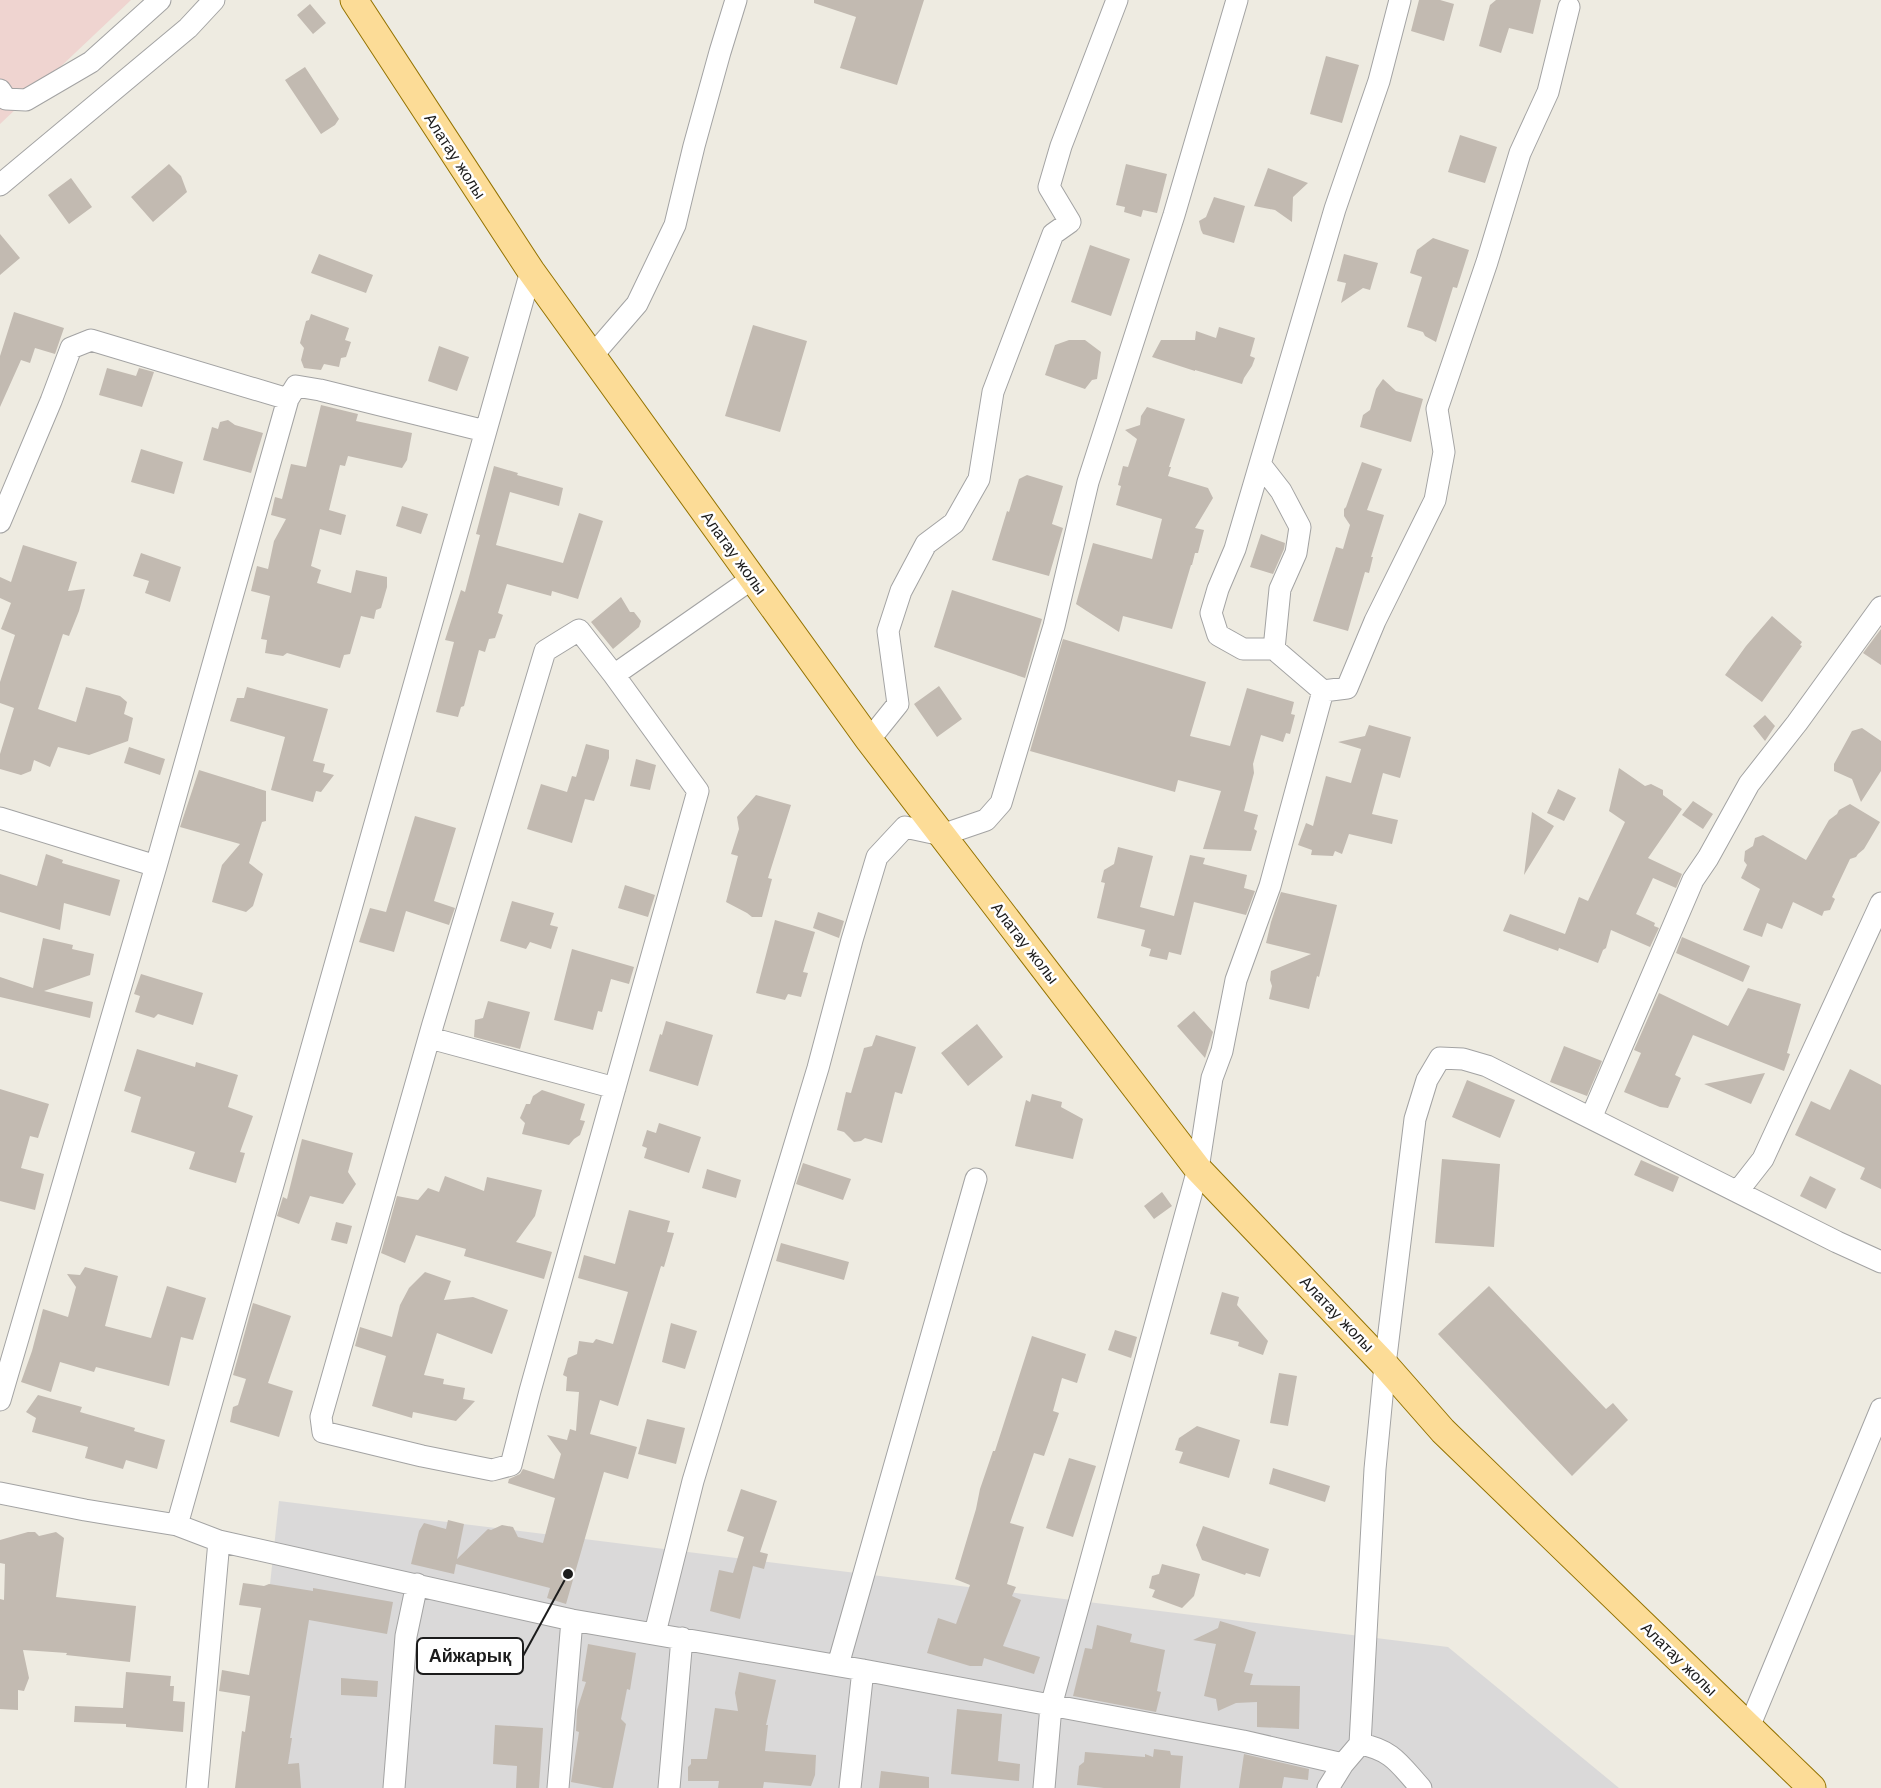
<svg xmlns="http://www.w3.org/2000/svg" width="1881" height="1788" viewBox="0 0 1881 1788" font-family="'Work Sans',sans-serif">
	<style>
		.residential { fill: #dad9d9 }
		.commercial { fill: #efd4d0 }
		.building { fill: #c2bab1 }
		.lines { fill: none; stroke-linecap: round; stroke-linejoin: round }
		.minor-casing { stroke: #a3a3a3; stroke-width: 23 }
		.major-casing { stroke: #947300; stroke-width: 29 }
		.minor { stroke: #fff; stroke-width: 21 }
		.major { stroke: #fcdc97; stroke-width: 27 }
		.labels { text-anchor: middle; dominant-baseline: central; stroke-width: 5; stroke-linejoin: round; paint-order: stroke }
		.street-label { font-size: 16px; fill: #1c1c1c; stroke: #fff }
		.leader { fill: none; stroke: #1c1c1c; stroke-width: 2 }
		.callout-dot { fill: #1c1c1c; stroke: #fff; stroke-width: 2 }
		.callout { fill: #fff; stroke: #1c1c1c; stroke-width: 2 }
		.callout-label { font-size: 18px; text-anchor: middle; font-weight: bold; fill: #1c1c1c }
	</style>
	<rect width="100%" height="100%" fill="#eeebe1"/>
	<path class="residential" d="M279,1501L1448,1647L1619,1788H248Z"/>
	<path class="commercial" d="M0,0H131L0,124Z"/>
	<path class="building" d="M814,0H924L897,85L840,68L856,17L814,3Z
		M1419,0H1440L1454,4L1444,41L1411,31Z
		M1496,0H1541L1533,34L1509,28L1501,53L1479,46L1490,5Z
		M310,4L326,23L313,34L297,15Z
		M1326,56L1359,65L1342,123L1310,114Z
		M305,67L339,119L335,125L321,134L285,80Z
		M1460,135L1497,147L1485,183L1448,172Z
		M169,164L181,176L187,192L153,222L131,197Z
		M1126,164L1167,174L1157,213L1143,210L1141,217L1124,212L1125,207L1116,205Z
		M1268,168L1308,183L1293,197L1292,222L1275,210L1254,206Z
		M71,178L92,207L69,224L48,195Z
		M1214,197L1245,206L1234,243L1203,234L1201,230L1199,221L1206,217Z
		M0,234L20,258L0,275Z
		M1433,238L1469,250L1457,288L1453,287L1436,342L1425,336L1423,332L1407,327L1422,277L1410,273L1417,250Z
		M1090,245L1130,259L1111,316L1071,302Z
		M319,254L373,275L366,293L311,273Z
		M1344,254L1378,263L1370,290L1363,288L1341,303L1346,283L1337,281Z
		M14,312L64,328L55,354L35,348L30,363L21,360L0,407V356Z
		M311,314L349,328L345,340L351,342L346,357L341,358L339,367L324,364L321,370L304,368L301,360L304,348L300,343L306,321L309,320Z
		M753,325L807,341L780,432L725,416Z
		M1219,327L1255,338L1250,356L1255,358L1252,366L1244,378L1242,384L1195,370V371L1152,357L1161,340H1195L1196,331L1216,338Z
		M1069,340H1085L1101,352L1097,379L1092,380L1085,389L1045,375L1055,345Z
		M439,346L469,357L457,391L428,381Z
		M107,368L136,376L139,368L154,372L142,407L99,395Z
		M1383,379L1396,391L1423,399L1411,442L1360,427L1363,415L1370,410L1376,389Z
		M321,405L358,414L356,421L412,433L407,460L402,468L348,456L345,466L340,465L329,510L346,515L341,535L320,529L311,566L321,570L317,583L351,593L356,570L387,577V587L381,608L376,610L374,619L361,616L350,654L344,655L340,668L287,653L283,656L265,653L267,640L261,639L270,596L251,591L257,566L268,569L274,541L286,519L271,515L275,497L282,499L291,464L306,467Z
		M1147,407L1185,419L1169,467H1171L1168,476L1208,488L1213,498L1195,528L1204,530L1198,553H1195L1192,565H1191L1172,629L1123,616L1119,632L1076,604L1093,543L1152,559L1162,519L1116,505L1121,486L1118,485L1123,466L1128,467L1137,439L1125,430L1140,425L1141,416Z
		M228,420L235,425L263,433L251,473L203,460L212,427L218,429L220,422Z
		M141,449L183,462L174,494L131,482Z
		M1362,462L1382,469L1367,510L1384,515L1371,557H1373L1369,573L1365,572L1348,631L1313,621L1336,547L1343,549L1350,525L1344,516V509L1346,507Z
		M494,466L518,473L517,475L563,488L559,506L510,492L496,545L563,563L579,513L603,521L578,599L552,591L551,596L507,584L498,613L503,615L495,638L489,639L485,652L479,650L464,706L461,707L458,717L436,712L454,642L445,640L461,590L465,592L480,535L476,534Z
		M1027,475L1063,486L1052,524L1063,528L1049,576L992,560L1007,511L1009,512L1019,479Z
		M402,506L428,514L421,534L396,526Z
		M1261,534L1285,543L1284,549L1273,574L1250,567Z
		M23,545L77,562L68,591L85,589L79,611L69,636L63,634L38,709L76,722L86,687L120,696L127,702L124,714L133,718L128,741L89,755L58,747L50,767L34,760L31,771L21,775L0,769V754L14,708L0,703V682L15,635L1,629L11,603L0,598V577L11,582Z
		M141,553L181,567L170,602L145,593L149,581L133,576Z
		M952,590L1042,619L1025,678L934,647Z
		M621,597L630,612H634L641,621L639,627L613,649L591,622Z
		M1772,616L1802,642L1800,645L1802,646L1762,702L1725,675L1746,646Z
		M1881,629V665L1863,653Z
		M1063,639L1206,682L1190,736L1230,746L1247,688L1294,702L1291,714L1295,715L1290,734L1286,733L1283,742L1261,735L1253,764L1254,773L1244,811L1258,815L1254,829L1257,831L1251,851L1203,849L1221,791L1178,780L1175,792L1030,751Z
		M939,686L962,719L937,737L914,704Z
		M247,687L328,709L313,761L325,764L323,772L334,775L321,792L316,791L313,802L271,790L285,737L230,721L237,698H244Z
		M1765,715L1775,726L1765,741L1753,726Z
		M1369,725L1411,737L1400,778L1383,773L1372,814L1398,820L1392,844L1349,834L1342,854L1335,851L1333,856L1311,855L1312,850L1298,845L1306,823L1313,826L1326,776L1351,783L1361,749L1338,742L1365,736Z
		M1862,728L1881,741V771L1861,802L1852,779L1834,771V764L1852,731Z
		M586,744L609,750V758L594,801L585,799L572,843L527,829L541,784L567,792L572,776L576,777Z
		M129,747L165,759L160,775L124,763Z
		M636,759L656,765L650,790L630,786Z
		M1619,768L1645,786L1651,784L1663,790V795L1682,809L1648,858L1682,874L1676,888L1653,878L1636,914L1655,923L1654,926L1659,928L1650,947L1611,930L1606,948L1603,950L1598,963L1559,948L1558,951L1503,931L1510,914L1565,934L1579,897L1588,901L1625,822L1609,811Z
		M199,770L266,791V821L262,822L249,863L263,874L253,906L246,912L212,902L222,865L240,844L180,827Z
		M1558,789L1576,798L1564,821L1547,813Z
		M756,795L791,805L768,878L772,879L762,917H752L747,913L726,902L738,856L731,854L739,829L737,817Z
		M1693,801L1713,814L1703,829L1682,815Z
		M1850,804L1880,822L1864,849L1858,854L1856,857L1850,859L1832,897L1835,899L1830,910L1824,911L1822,916L1793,902L1782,929L1767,923L1762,937L1743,930L1760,889L1741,878L1747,865L1744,861L1745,851L1753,846L1755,838L1763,835L1806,860L1829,820L1837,814L1839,810Z
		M1532,812L1554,826L1524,875Z
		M415,816L456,828L434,901L455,908L449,925L406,911L394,952L359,942L370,908L386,912Z
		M1118,847L1153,856L1140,907L1174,916L1190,855L1205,858L1203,864L1247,875L1244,888L1255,891L1246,915L1194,902L1181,955L1169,952L1167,960L1149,956L1151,949L1141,946L1145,930L1097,918L1105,883L1101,882L1104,870L1114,864Z
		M46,854L63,860L62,863L120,880L110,916L64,903L60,930L0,912V874L37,886Z
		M625,885L655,895L648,917L618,908Z
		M1281,892L1337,905L1319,977L1317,976L1309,1009L1269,999L1272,986L1270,980L1271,971L1311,954L1266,943L1271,922Z
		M512,901L554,913L550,925L558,927L551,949L530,942L526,949L500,941Z
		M818,912L844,921L839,938L813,928Z
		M775,920L815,932L803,972L808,973L801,997L788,994L785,1000L756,993Z
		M1682,937L1750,966L1743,982L1676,953Z
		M43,938L73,945L72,949L94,954L90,975L44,991L93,1002L90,1018L0,997V977L33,988Z
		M572,949L634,967L629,984L611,979L602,1012L598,1011L593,1030L554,1020Z
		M141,974L203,993L193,1025L158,1014L154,1018L135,1012L140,996L134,994Z
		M1748,988L1801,1004L1787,1053L1790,1054L1784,1071L1693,1035L1675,1075L1681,1078L1668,1108L1660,1107L1624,1092L1641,1053L1634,1050L1659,993L1728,1026Z
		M488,1001L530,1012L520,1049L474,1037L475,1020L483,1018Z
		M1194,1011L1213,1032L1205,1058L1177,1026Z
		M666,1021L713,1035L698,1086L649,1071L660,1034L662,1035Z
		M977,1024L1003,1057L968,1086L941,1053Z
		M876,1035L916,1047L902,1094L895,1092L882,1143L865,1138L861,1141L854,1142L844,1132L837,1130L846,1092L851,1093L864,1048L872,1046Z
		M1564,1046L1602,1061L1587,1096L1550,1082Z
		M137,1049L195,1067L196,1062L238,1075L228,1107L253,1116L240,1152L245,1153L236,1183L189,1169L195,1152L131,1132L141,1097L124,1091Z
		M1850,1069L1881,1085V1189L1860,1179L1865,1168L1795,1135L1811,1101L1830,1110Z
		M1765,1073L1751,1104L1704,1084Z
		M1467,1080L1515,1100L1500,1138L1452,1117Z
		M0,1089L49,1104L38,1138L30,1136L21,1168L44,1174L35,1210L0,1201Z
		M542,1090L585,1104L580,1120L585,1121L580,1135L574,1139L569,1145L522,1134L525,1123L520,1118L526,1104H530L533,1096Z
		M1032,1094L1062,1102L1061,1107L1083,1119L1073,1159L1015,1146L1026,1100L1030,1102Z
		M659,1123L701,1137L689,1173L644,1158L647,1148L642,1146L647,1130L656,1133Z
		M302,1139L353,1153L348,1172L356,1184L343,1204L310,1196L299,1224L277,1216L283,1197L287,1199Z
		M1442,1159L1500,1164L1494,1247L1435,1243Z
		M1641,1160L1679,1177L1673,1192L1634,1175Z
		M803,1163L851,1179L843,1200L796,1184Z
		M707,1169L741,1180L736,1198L702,1188Z
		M445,1176L484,1191L487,1177L542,1190L535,1216L516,1242L552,1252L544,1279L464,1256L466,1249L416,1235L405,1263L381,1253L397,1196L418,1200L428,1188L439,1192Z
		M1810,1176L1836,1189L1826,1209L1800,1196Z
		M1162,1192L1172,1206L1154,1219L1144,1206Z
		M629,1210L670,1221L667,1232L674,1233L664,1267L661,1266L618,1406L600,1400L590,1434L637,1447L628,1479L604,1472L566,1604L547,1598L550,1588L456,1564L454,1574L411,1564L419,1531L424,1523L446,1529L448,1520L464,1524L457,1559L488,1529L491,1530L502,1525L513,1527L518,1537L543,1543L555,1498L508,1483L509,1479L520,1474L523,1469L554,1479L561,1454L547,1435L567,1440L570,1429L576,1431L579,1392L566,1391L567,1377L563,1375L568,1358L577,1354L579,1341L593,1343L596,1339L613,1344L628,1292L578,1278L584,1255L615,1264Z
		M336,1222L352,1226L347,1244L331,1240Z
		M781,1243L849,1262L844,1280L776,1261Z
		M85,1267L118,1276L105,1326L151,1338L167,1286L206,1298L193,1340L181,1337L169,1386L96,1367L94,1372L60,1362L51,1392L21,1382L32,1351L43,1309L68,1317L76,1287L67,1274L80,1275Z
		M425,1272L451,1281L444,1300L473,1297L508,1310L492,1354L437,1333L424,1375L444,1379L443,1384L465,1388L463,1399L475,1401L456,1421L413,1412L412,1418L372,1406L386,1356L355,1346L360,1327L392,1337L400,1305L409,1288Z
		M1489,1286L1606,1409L1613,1403L1628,1420L1572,1476L1438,1334Z
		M1222,1292L1239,1297L1237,1305L1268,1341L1263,1355L1238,1346L1239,1342L1210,1334Z
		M253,1303L291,1316L268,1383L293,1391L279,1437L230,1422L233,1407L238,1405L246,1379L233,1375Z
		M671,1323L697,1331L685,1369L662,1362Z
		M1115,1330L1137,1337L1131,1358L1108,1350Z
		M1032,1336L1086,1354L1077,1383L1062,1378L1053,1411L1059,1413L1044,1456L1034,1453L1010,1523L1024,1527L1007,1584L1016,1587L1012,1596L1021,1600L1003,1646L1040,1657L1034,1674L984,1658L982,1666H970L927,1653L938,1618L956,1624L970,1585L955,1579L976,1509L980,1489L993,1451H995Z
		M1279,1373L1297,1376L1288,1426L1270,1423Z
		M38,1395L82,1407L80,1412L135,1428L134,1431L165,1440L157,1469L126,1460L123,1469L85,1458L88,1447L32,1432L36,1418L26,1412Z
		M647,1419L685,1428L676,1464L638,1454Z
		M1197,1426L1240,1440L1229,1478L1179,1463L1183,1452L1175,1450L1179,1438Z
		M1069,1458L1096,1466L1073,1537L1046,1528Z
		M1273,1468L1330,1486L1325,1502L1269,1484Z
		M741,1489L777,1501L760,1552L768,1554L764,1569L753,1566L740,1619L710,1611L719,1570L733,1573L744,1537L727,1531Z
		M1203,1526L1269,1549L1260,1577L1246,1573L1245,1575L1202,1560L1196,1545Z
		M28,1532H35L39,1536L56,1532L64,1538L56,1597L136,1606L130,1662L66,1655L67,1653L23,1650L29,1678L24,1691L18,1690V1710L0,1709V1599L4,1600L5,1564L0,1563V1540Z
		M1162,1564L1200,1574L1194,1596L1182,1608L1152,1597L1155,1590L1149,1588L1152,1576L1159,1574Z
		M243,1583L264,1586L269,1584L313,1591V1588L393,1602L387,1634L309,1620L290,1738H292L288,1764L299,1763L301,1788H235L242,1731L245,1732L250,1696L219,1691L222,1670L249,1675L261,1608L239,1605Z
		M1220,1621L1256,1632L1244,1672L1253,1674L1250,1685L1300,1686L1299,1729L1257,1727V1702L1236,1703L1218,1711L1216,1699L1204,1696L1216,1644L1193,1640L1218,1628Z
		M1097,1625L1132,1634L1130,1642L1165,1650L1157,1691L1161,1692L1156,1712L1073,1696L1085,1648L1092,1649Z
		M588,1644L636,1653L630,1690L627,1689L621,1719L626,1724L613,1788H603L571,1782L579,1732L576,1731L577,1710L586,1682L582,1681Z
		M126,1672L171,1676L170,1686H174L173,1701L185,1702L183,1732L126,1727V1724L74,1722L75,1706L123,1708Z
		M739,1672L776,1680L766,1725H768L765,1751L816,1755L815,1775L811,1786L764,1782L763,1788H718L719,1781H688V1767L691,1764V1759H707L715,1708L738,1711L735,1693Z
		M341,1678L378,1681L377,1697L341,1695Z
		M957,1709L1002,1714L998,1761L1020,1764L1019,1781L951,1774Z
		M495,1725L543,1728L539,1788H516L517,1766L493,1764Z
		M1154,1749L1170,1751L1171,1755L1183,1756L1180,1788H1104L1077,1785L1079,1766L1084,1762L1085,1752L1145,1757V1754L1153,1757Z
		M1244,1754L1309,1769L1308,1780L1284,1777L1282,1788H1239Z
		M881,1771L929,1777V1788H879Z"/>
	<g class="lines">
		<defs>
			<path id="minor" d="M0,90L6,99L26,100L91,62L160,0
				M0,185L188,28L214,0
				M592,356L637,304L675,225L694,146L720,52L736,0
				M1260,464L1281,491L1300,527L1296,553L1280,589L1274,649
				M0,522L51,401L71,348L91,340L288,399
				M579,630L614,675L698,791L530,1391L511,1465L492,1470L422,1456L323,1432L321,1417L433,1024L545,651Z
				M614,675L753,578
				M1323,691L1347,688L1375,621L1435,500L1444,452L1437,409L1487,262L1520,153L1548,92L1569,7
				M869,740L898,704L888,631L901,591L926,544L954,523L979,479L993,392L1053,234L1070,222L1049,187L1061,146L1117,0
				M0,818L156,866
				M430,1038L615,1088
				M1591,1118L1693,880L1708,858L1749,784L1797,723L1881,607
				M1738,1191L1763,1159L1881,903
				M0,1400L156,866L288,399L296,386L320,390L485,431
				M0,1493L85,1510L177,1525L219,1541L572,1620L863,1670L1243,1741L1343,1764L1360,1744L1375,1469L1385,1365L1415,1119L1427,1080L1440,1058L1463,1059L1487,1066L1837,1242L1881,1262
				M177,1525L531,271
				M655,1633L693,1481L818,1068L852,940L877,857L905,827L942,835L986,820L1001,803L1054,626L1088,482L1174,215L1237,0
				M838,1665L976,1179
				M1749,1727L1881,1409
				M1360,1744C1393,1750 1400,1765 1421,1788
				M197,1788L219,1541
				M394,1788L406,1636L417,1584
				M558,1788L572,1620
				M669,1788L682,1638
				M850,1788L863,1670
				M1044,1788L1051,1706L1198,1169L1212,1078L1222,1051L1236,980L1270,886L1323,691L1274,649H1243L1218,635L1211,613L1218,589L1235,549L1335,209L1379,81L1400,0
				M1328,1788L1343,1764"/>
			<path id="major" d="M354,0L531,271L869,740L1198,1169L1385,1365L1443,1431L1812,1788"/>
		</defs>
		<use href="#minor" class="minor-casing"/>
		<use href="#major" class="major-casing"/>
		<use href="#minor" class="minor"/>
		<use href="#major" class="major"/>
	</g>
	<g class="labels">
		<g class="street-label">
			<text transform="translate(455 156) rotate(57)">Алатау жолы</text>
			<text transform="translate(734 553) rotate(54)">Алатау жолы</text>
			<text transform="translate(1025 943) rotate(52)">Алатау жолы</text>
			<text transform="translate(1337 1314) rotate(46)">Алатау жолы</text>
			<text transform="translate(1679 1659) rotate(44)">Алатау жолы</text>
		</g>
	</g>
	<path class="leader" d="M568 1574L523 1656"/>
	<circle class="callout-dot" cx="568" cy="1574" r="6"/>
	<rect class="callout" x="417" y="1638" width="106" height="36" rx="6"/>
	<g class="callout-label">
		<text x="470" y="1662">Айжарық</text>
	</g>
</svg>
